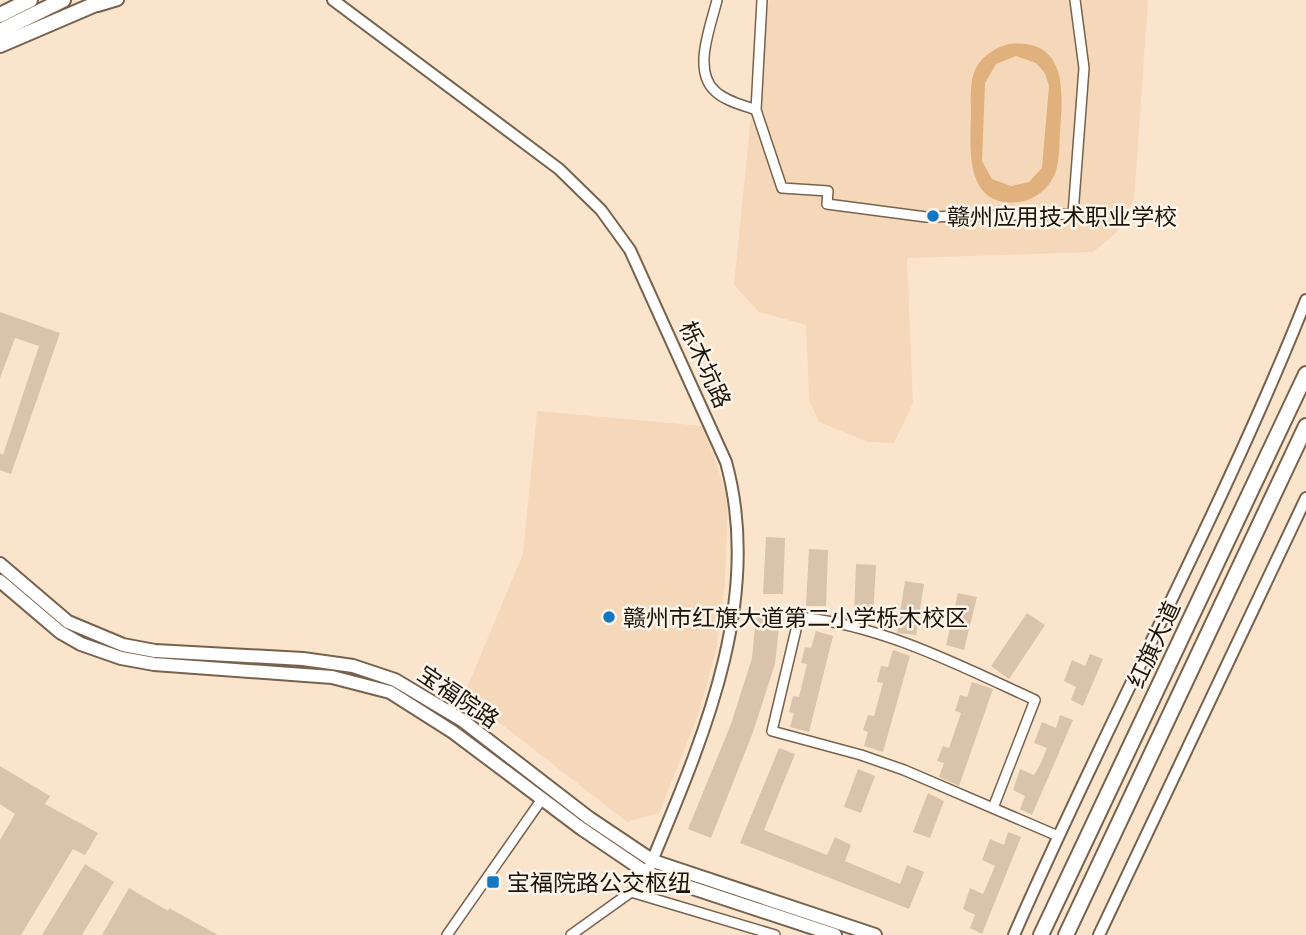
<svg xmlns="http://www.w3.org/2000/svg" width="1306" height="935" viewBox="0 0 1306 935" font-family="'Exo 2','Noto Sans SC',sans-serif">
	<style>
		.built { fill: #f4d8b9 }
		.garden { fill: #e0b17d; fill-rule: evenodd }
		.building { fill: #d9c3ab }
		.lines { fill: none; stroke-linecap: round; stroke-linejoin: round }
		.minor-casing { stroke: #76624d; stroke-width: 12 }
		.tertiary-casing { stroke: #76624d; stroke-width: 14 }
		.secondary-casing { stroke: #76624d; stroke-width: 16 }
		.primary-casing { stroke: #76624d; stroke-width: 18 }
		.trunk-casing { stroke: #76624d; stroke-width: 18 }
		.minor { stroke: #fff; stroke-width: 9 }
		.tertiary { stroke: #fff; stroke-width: 10 }
		.secondary { stroke: #fff; stroke-width: 12 }
		.primary { stroke: #fff; stroke-width: 14 }
		.trunk { stroke: #fff; stroke-width: 14 }
		.poi-dot { fill: #1378c3; stroke: #fdf4ea; stroke-width: 2.5 }
		.labels { text-anchor: middle; dominant-baseline: central; stroke-width: 5; stroke-linejoin: round; paint-order: stroke }
		.poi-label { font-size: 23px; fill: #1c140b; stroke: #fdf4ea; text-anchor: start }
		.street-label { font-size: 23px; fill: #1c140b; stroke: #fdf4ea }
	</style>
	<rect width="100%" height="100%" fill="#fbe4cc"/>
	<path class="built" d="M769,0H1148L1134,200L1117,232L1093,252L907,258L913,403L894,443L868,442L819,422L809,400L806,325L759,312L734,285L750,127Z
		M537,411L703,426L728,498L725,583L716,650L698,715L659,813L627,822L464,695L523,554Z"/>
	<path class="garden" d="M1009,44C1068,38 1063,92 1060,131C1059,147 1060,165 1053,178C1046,191 1033,200 1019,202C965,208 970,150 971,116C971,100 969,82 976,68C983,55 995,48 1009,44ZM1016,56L1036,63L1045,73L1049,86L1042,168L1029,182L1011,186L992,179L982,161L985,83L996,64Z"/>
	<path class="building" d="M0,312L60,333L11,474L0,470V453L3,455L39,346L15,338L0,378Z
		M766,537L785,538L783,594H763Z
		M809,549L828,550L826,606H806Z
		M856,564L876,565L873,617L854,616Z
		M905,581L924,584L916,635L897,633Z
		M958,593L977,597L964,650L946,645Z
		M1027,613L1045,625L1009,679L991,666Z
		M756,616L780,618L775,664L753,732L711,838L688,829L731,724L752,658Z
		M816,631L833,636L809,732L790,727L794,713L789,712L793,696L799,697L807,664L801,663L805,647L811,648Z
		M893,650L910,656L883,752L864,746L868,732L863,730L868,715L874,716L883,683L877,682L881,666L888,667Z
		M1090,654L1103,659L1083,706L1071,700L1076,687L1064,681L1072,660L1085,666Z
		M972,682L993,689L959,786L939,777L944,763L937,761L943,746L949,748L961,713L955,711L960,695L967,697Z
		M1060,715L1073,720L1032,815L1020,809L1025,796L1013,790L1020,769L1034,775L1041,763L1047,748L1034,743L1042,722L1056,728Z
		M779,748L795,754L764,830L827,855L835,837L851,845L845,861L900,884L907,865L924,872L909,909L740,843Z
		M0,766L50,796L45,804L98,833L85,855L73,849L21,935H0V840L15,814L0,804Z
		M858,769L875,776L861,813L844,807Z
		M928,793L944,801L930,838L913,832Z
		M1008,832L1021,837L982,934L970,928L975,915L963,909L970,888L983,894L995,866L982,860L990,839L1004,845Z
		M85,864L114,882L82,935H42Z
		M129,888L168,911L169,908L218,935H102Z"/>
	<g class="lines">
		<defs>
			<path id="minor" d="M717,0C711,26 692,70 715,91C725,101 743,105 756,110L782,188L828,191L827,204L926,217L1073,214L1084,68L1075,0
				M756,110L762,0
				M993,808L1035,700C961,666 882,625 799,617L772,731L861,755L904,770L1058,836
				M447,935L542,799
				M571,935L631,892L775,935"/>
			<path id="tertiary" d="M333,0L559,169L601,210L630,250L726,462C765,603 700,745 647,873
				M98,6L118,0
				M1014,935C1107,721 1220,516 1306,300
				M1099,935L1306,498"/>
			<path id="secondary" d="M0,564L68,622L123,645L155,651L303,659L353,666L395,680L462,720L589,818L653,861L875,935
				M0,581L60,632L81,644L121,658L154,664L332,677L390,692L453,732L582,829L647,873L835,935"/>
			<path id="primary" d="M0,45L105,0
				M1041,935L1306,374
				M1066,935L1306,426"/>
			<path id="trunk" d="M0,15L30,0
				M0,31L63,0"/>
		</defs>
		<use href="#minor" class="minor-casing"/>
		<use href="#tertiary" class="tertiary-casing"/>
		<use href="#secondary" class="secondary-casing"/>
		<use href="#primary" class="primary-casing"/>
		<use href="#trunk" class="trunk-casing"/>
		<use href="#minor" class="minor"/>
		<use href="#tertiary" class="tertiary"/>
		<use href="#secondary" class="secondary"/>
		<use href="#primary" class="primary"/>
		<use href="#trunk" class="trunk"/>
	</g>
	<g class="poi-dot">
		<circle cx="933" cy="216" r="7"/>
		<circle cx="609" cy="617" r="7"/>
		<rect x="486" y="875" width="14" height="14" rx="3.5"/>
	</g>
	<g class="labels">
		<g class="poi-label">
			<text x="947" y="216">赣州应用技术职业学校</text>
			<text x="623" y="617">赣州市红旗大道第二小学栎木校区</text>
			<text x="507" y="882">宝福院路公交枢纽</text>
		</g>
		<g class="street-label">
			<text transform="translate(706 364) rotate(66)">栎木坑路</text>
			<text transform="translate(1153 644) rotate(-65)">红旗大道</text>
			<text transform="translate(459 696) rotate(34)">宝福院路</text>
		</g>
	</g>
</svg>
